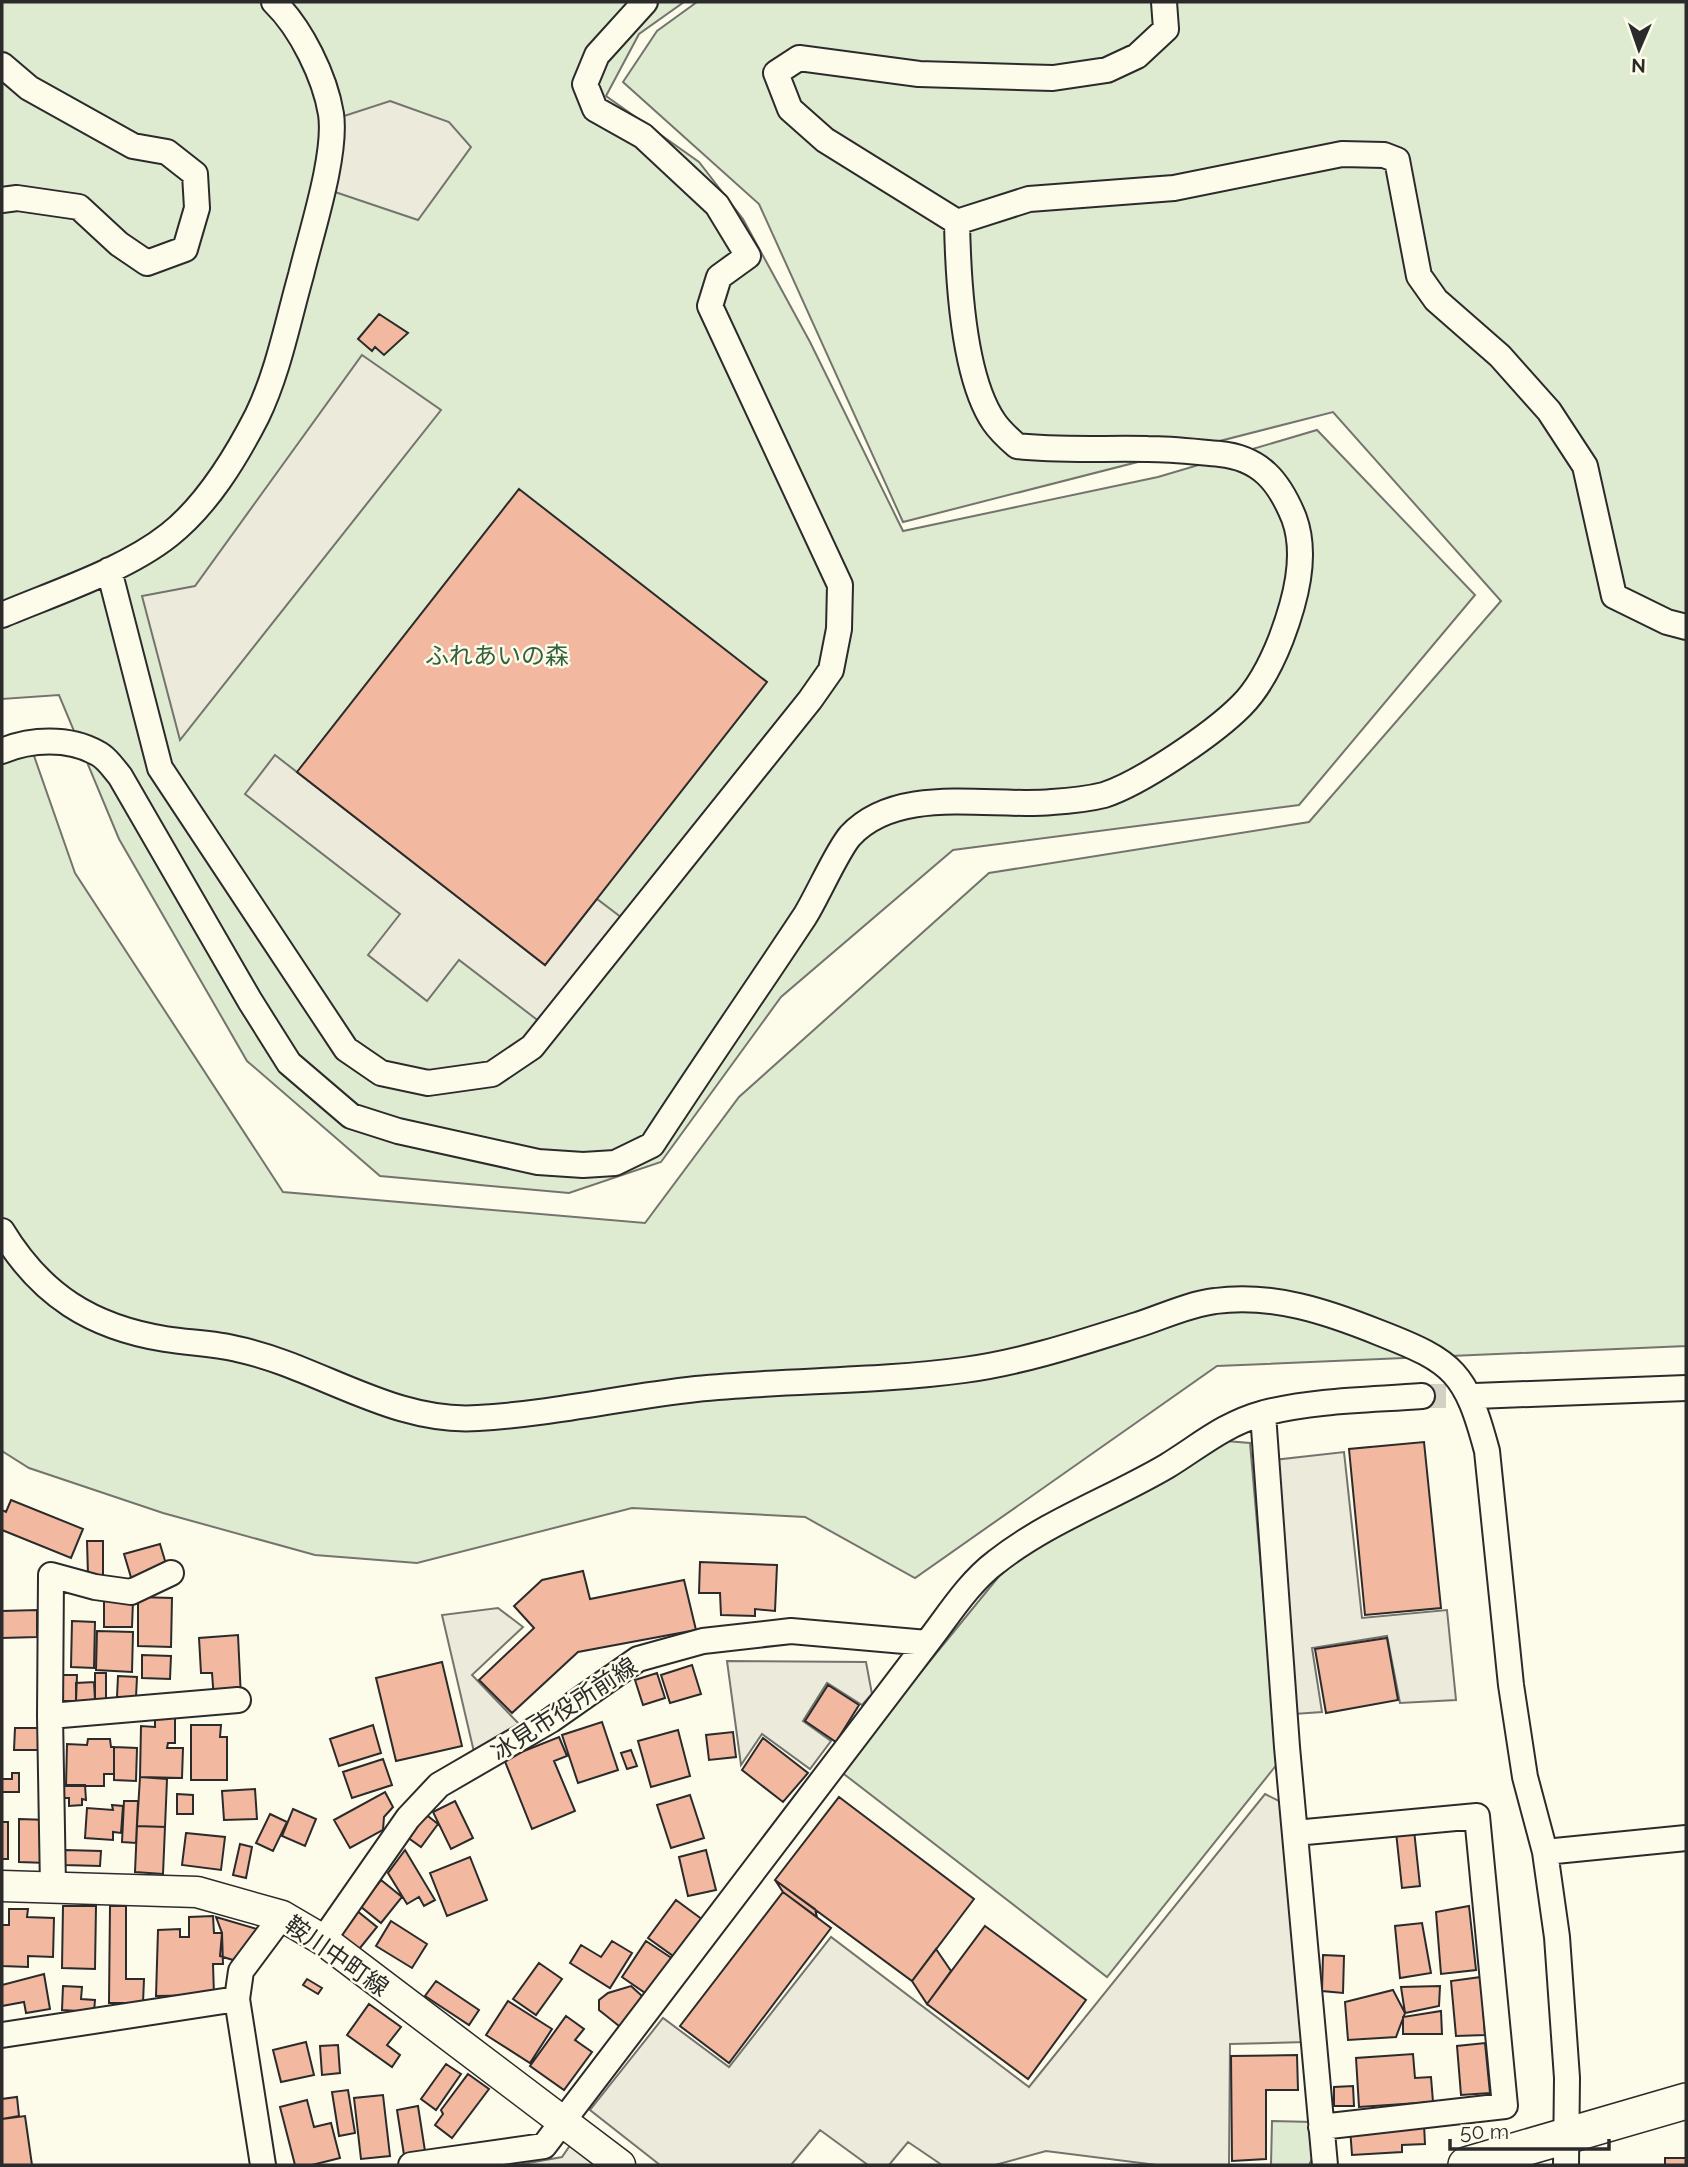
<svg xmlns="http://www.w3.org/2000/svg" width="1688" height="2167" viewBox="0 0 1688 2167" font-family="Raleway,'Noto Sans JP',sans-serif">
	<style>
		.green { fill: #deebd1; stroke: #74746e; stroke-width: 2 }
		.parking { fill: #eceadb; stroke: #74746e; stroke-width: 2 }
		.building { fill: #f2b8a0; stroke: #2b2b2b; stroke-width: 2 }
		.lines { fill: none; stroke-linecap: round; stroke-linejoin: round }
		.minor-tunnel { stroke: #d3d1c4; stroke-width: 24; stroke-dasharray: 24 12; stroke-linecap: butt }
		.minor-casing { stroke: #2b2b2b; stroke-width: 28 }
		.major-casing { stroke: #2b2b2b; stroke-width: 33 }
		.highway-casing { stroke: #2b2b2b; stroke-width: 38 }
		.minor { stroke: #fdfbea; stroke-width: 24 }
		.major { stroke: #fdfbea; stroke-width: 30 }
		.highway { stroke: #fdfbea; stroke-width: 35 }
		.labels { text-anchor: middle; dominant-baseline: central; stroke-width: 5; stroke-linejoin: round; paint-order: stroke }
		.park-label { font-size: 24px; fill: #34623c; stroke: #fdfbea }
		.street-label { font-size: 24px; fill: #2b2b2b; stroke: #fdfbea }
	</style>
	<rect width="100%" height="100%" fill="#fdfbea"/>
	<path class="green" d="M2,2H684L639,34L606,96L699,162L743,219L810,342L903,531L1158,477L1317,430L1475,595L1299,805L953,850L781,997L661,1162L569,1193L380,1176L247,1061L119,839L59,695L2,699Z
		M697,2H1686V1346L1217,1366L915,1578L805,1517L632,1508L417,1563L315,1555L163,1513L29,1468L2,1451V738L26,733L75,873L283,1192L645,1223L739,1097L989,873L1309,822L1501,601L1333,412L903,522L759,204L623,82L657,31Z
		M1226,1441L1250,1443L1278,1763L1107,1977L840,1771L1000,1575L1043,1540Z
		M1272,2121L1313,2122L1312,2159L1309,2165H1271Z"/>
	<path class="parking" d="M390,101L449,122L471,147L418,220L335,192L341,117Z
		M362,355L441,410L180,740L142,596L195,586Z
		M275,755L545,965L597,899L622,918L540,1022L459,960L427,1001L368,955L400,914L245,794Z
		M1344,1452L1362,1618L1447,1610L1456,1700L1400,1703L1387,1636L1312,1648L1322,1712L1294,1714L1274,1460Z
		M498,1608L523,1627L472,1675L522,1727L474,1752L442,1615Z
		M727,1661L866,1662L872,1694L862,1705L827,1683L803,1721L831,1741L810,1769L762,1734L741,1765Z
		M1265,1794L1285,1804L1305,2042L1230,2044L1229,2165H1157L1046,2151L995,2165H942L908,2142L889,2165H868L820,2130L791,2165H660L590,2110L663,2018L729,2067L831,1937L1029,2087Z
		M571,2144L601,2165H517L562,2157Z"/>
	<path class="building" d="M379,314L408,333L384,355L375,347L372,351L358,339Z
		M519,489L767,682L545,965L297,772Z
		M1424,1442L1441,1608L1365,1615L1349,1449Z
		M11,1500L83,1529L71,1558L2,1530V1510L6,1512Z
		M87,1541H103V1575H88Z
		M160,1544L169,1574L133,1584L124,1554Z
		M700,1562L777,1565L775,1611L755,1609V1616L721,1615L720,1593H699Z
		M583,1571L590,1599L684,1580L696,1630L578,1652L512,1713L479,1680L534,1628L514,1606L542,1580Z
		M138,1597L172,1598L171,1647L138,1646Z
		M104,1601H133L132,1627H104Z
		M37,1610V1637L2,1638V1611Z
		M72,1621L95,1622L94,1668L71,1667Z
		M97,1631L133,1632L132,1672L96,1670Z
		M238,1635L241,1698L214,1700L212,1673H201L199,1638Z
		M1387,1638L1398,1700L1326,1713L1315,1649Z
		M142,1655L171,1656L170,1679L142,1678Z
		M442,1662L462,1746L396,1761L376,1678Z
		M692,1665L701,1694L670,1703L661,1675Z
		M95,1673H106V1701H95Z
		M657,1673L665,1698L643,1705L635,1680Z
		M60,1675H77L76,1701H60Z
		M118,1676L137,1677L136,1697H117Z
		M94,1682L95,1701H76V1683Z
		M828,1685L859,1705L836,1742L805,1721Z
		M155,1716H175V1743H168L167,1748H183L182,1778L140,1777L141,1726L155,1727Z
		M602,1722L618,1770L578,1783L562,1735Z
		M191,1725H221L220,1737H227V1780H191Z
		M373,1725L381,1753L339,1766L330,1739Z
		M15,1728H44V1750H14Z
		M678,1730L690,1776L651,1787L638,1741Z
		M733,1732L736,1757L709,1760L706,1735Z
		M559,1737L567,1756L554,1761L575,1811L532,1829L504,1759Z
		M763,1738L808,1773L783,1802L742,1770Z
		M88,1739H110L111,1747H114V1774H104V1786H66L67,1744L87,1745Z
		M114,1747L137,1748L136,1781L114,1780Z
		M631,1750L637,1766L627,1769L621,1753Z
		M383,1759L392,1785L352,1798L343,1772Z
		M12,1773H19V1792H2V1779H12Z
		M140,1777L167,1779L165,1827L137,1826Z
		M62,1785H85L86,1800L82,1799V1805L69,1806V1798H63Z
		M255,1789L257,1819L224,1820L222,1791Z
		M385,1792L393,1807L384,1817L383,1830L350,1848L334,1820Z
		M177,1794L193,1795V1814H177Z
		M690,1795L704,1838L671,1848L657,1805Z
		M839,1797L974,1899L912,1981L775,1880Z
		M124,1801H138L136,1843L122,1842Z
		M455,1801L473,1838L451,1849L433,1812Z
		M112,1805L123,1806L121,1833L113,1832V1840L85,1838L87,1808L113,1810Z
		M293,1809L316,1819L305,1846L282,1836Z
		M424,1813L438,1824L421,1847L407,1837Z
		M270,1814L287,1822L273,1851L256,1843Z
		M19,1819L48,1820L47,1863L19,1862Z
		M2,1822H8V1859H2Z
		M137,1826L165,1827L163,1874L135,1872Z
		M1414,1830L1420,1886L1402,1888L1396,1832Z
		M186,1833L225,1837L221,1870L182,1865Z
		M240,1844L252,1847L246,1878L233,1875Z
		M65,1850L101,1851L100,1866L64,1865Z
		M405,1850L435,1900L424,1906L419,1897L407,1904L388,1873Z
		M706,1850L716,1890L688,1896L679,1857Z
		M470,1857L487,1900L447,1916L430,1873Z
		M381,1880L402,1897L381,1923L360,1906Z
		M775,1880L815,1909L817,1917L783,1892Z
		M783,1892L831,1928L729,2063L680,2026Z
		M676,1900L703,1920L676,1958L648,1938Z
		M63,1906H96L95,1969L62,1968Z
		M110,1906H126V1979H144L143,2003H109Z
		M1469,1906L1476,1970L1441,1974L1436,1912Z
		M9,1909H28L27,1917L54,1918L53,1957L28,1956V1967L2,1966V1925H9Z
		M356,1910L377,1927L356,1953L335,1936Z
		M213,1916L214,1933H222L223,1964H213L214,1995L156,1996L158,1930L180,1929V1937H189V1917Z
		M216,1917L260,1930L233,1960L220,1956L222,1933Z
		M391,1921L427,1944L412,1968L376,1946Z
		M1422,1923L1431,1973L1400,1978L1395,1926Z
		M985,1926L1086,2000L1028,2079L927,2004Z
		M612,1941L632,1953L610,1988L570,1963L581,1945L601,1957Z
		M646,1941L676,1961L651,1997L622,1977Z
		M936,1949L951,1971L927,2004L912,1981Z
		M1323,1955L1344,1956L1343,1993L1322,1991Z
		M539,1963L562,1979L536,2015L513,1999Z
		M44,1974L50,2009L26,2013L24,2002L2,2006V1985Z
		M1481,1977L1485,2035L1456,2036L1451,1981Z
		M307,1979L322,1988L318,1994L303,1985Z
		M436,1981L479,2010L469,2025L425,1996Z
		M63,1986L82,1987L81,1999L95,2000L94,2012L62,2010Z
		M631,1986L642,1996L643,2011L624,2030L599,2010V2000L608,1993Z
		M1440,1986L1439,2006L1405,2013L1401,1987Z
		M1393,1990L1405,2013L1396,2037L1348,2040L1345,2002Z
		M508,2001L552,2029L530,2063L486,2035Z
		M369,2004L401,2027L387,2045L400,2055L392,2067L347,2035Z
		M1441,2011L1442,2034H1403V2017Z
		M566,2016L584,2029L575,2040L592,2052L564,2090L530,2066Z
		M306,2042L314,2075L281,2082L273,2050Z
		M1485,2043L1490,2093L1461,2095L1457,2046Z
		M338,2045L340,2073L322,2075L320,2046Z
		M1413,2054L1415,2078L1431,2077L1433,2102L1359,2107L1356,2058Z
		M1297,2055L1298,2090H1266V2159L1232,2161L1231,2056Z
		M446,2064L461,2074L436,2110L421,2099Z
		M468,2074L489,2089L452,2138L435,2125L443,2114L441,2110Z
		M1353,2086L1354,2106H1334V2087Z
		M348,2090L355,2133L339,2136L332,2092Z
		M383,2095L390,2156L361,2159L354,2098Z
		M17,2097L19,2116L2,2119V2099Z
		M307,2100L314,2127L331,2123L340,2158L312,2165H295L280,2107Z
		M418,2106L425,2151L404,2155L397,2110Z
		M25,2116L32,2165H2V2119Z
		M1424,2124L1425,2144L1402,2145V2152L1352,2155L1350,2128Z
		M1665,2158H1686V2165H1665Z"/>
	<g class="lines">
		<path class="minor-tunnel" d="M1422,1396H1475"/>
		<defs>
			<path id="minor" d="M1164,2L1166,29L1137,56L1107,70L1053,78L919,74L799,58L776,73L790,109L825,140L957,222L1029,199L1174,188L1342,154L1384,155L1397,160L1419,276L1436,300L1500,356L1549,411L1585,466L1614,596L1667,622L1686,627
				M2,65L29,88L133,146L167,152L195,174L197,208L185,249L147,263L119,244L79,207L17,198L2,200
				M109,570L160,768L346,1049L381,1073L428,1083L492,1074L532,1047L810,700L831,670L839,629L840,585L710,306L719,277L748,256L717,205L643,136L595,109L585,84L597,55L645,2
				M2,615C54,593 125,570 169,535C207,505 235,459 257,416C278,373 288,321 301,275C311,233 337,155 331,114C325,77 301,28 274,2
				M2,751C30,739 69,737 97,753C106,757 114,769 120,776L250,1001L289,1063L351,1116L398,1131L538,1162L583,1165L615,1163L652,1145C702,1068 754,993 805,916C818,895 837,851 850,836C898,784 990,808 1052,802C1068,801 1088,799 1104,795C1141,783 1213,734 1241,706C1259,688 1272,662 1281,639C1295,602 1308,556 1294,518C1279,481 1260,458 1220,454C1196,452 1172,449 1148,449C1104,448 1060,451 1017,446C1009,439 1000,431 994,422C963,377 958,276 957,222
				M2,1231C41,1295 91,1327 165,1339C189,1343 214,1343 237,1349C318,1366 392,1424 478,1418C551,1414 623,1397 696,1389C785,1380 875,1382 964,1370C1023,1362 1080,1343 1137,1325C1162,1317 1189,1304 1215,1301C1272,1293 1328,1312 1380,1333C1455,1362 1466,1373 1487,1451L1511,1685L1525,1777L1545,1852L1557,1937L1567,2078L1566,2165
				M1475,1396L1686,1388
				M1263,1414L1287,1747L1325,2165
				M50,1716L51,1575L95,1587L131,1592L171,1573
				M1295,1833L1477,1816L1505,2106L1321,2127
				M1545,1852L1686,1838
				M53,1887L50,1716L238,1700
				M323,1940L408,1818L439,1785L551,1720L638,1659L703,1641L791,1631L927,1643
				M2,2035L237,1999
				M263,2165L237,1999L241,1971L282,1916
				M411,2165L544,2146L927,1643C948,1616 968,1583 996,1562C1048,1521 1111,1499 1167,1466C1201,1445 1224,1424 1264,1413C1316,1400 1369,1400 1422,1396"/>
			<path id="major" d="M2,1886L197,1892L282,1916L323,1940L620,2165"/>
			<path id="highway" d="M1466,2165L1686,2101"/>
		</defs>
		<use href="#minor" class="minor-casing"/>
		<use href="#major" class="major-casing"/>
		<use href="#highway" class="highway-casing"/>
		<use href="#minor" class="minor"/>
		<use href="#major" class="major"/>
		<use href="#highway" class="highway"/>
	</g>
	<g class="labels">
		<g class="park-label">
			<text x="497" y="655">ふれあいの森</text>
		</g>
		<g class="street-label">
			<text transform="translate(564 1709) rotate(-33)">冰見市役所前線</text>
			<text transform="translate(337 1956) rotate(35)">鞍川中町線</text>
		</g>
	</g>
	<rect width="1688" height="2167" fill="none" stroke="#2b2b2b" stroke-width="7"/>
	<g transform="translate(1639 49) rotate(182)" stroke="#fdfbea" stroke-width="5" paint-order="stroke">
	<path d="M0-5L12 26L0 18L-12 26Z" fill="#2b2b2b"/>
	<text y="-10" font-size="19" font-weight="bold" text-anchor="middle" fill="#2b2b2b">N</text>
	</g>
	<path d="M1450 2139v10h159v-10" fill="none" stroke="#2b2b2b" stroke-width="3.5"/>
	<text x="1460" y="2139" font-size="21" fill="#2b2b2b" stroke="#fdfbea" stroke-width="5" paint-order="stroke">50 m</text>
</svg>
